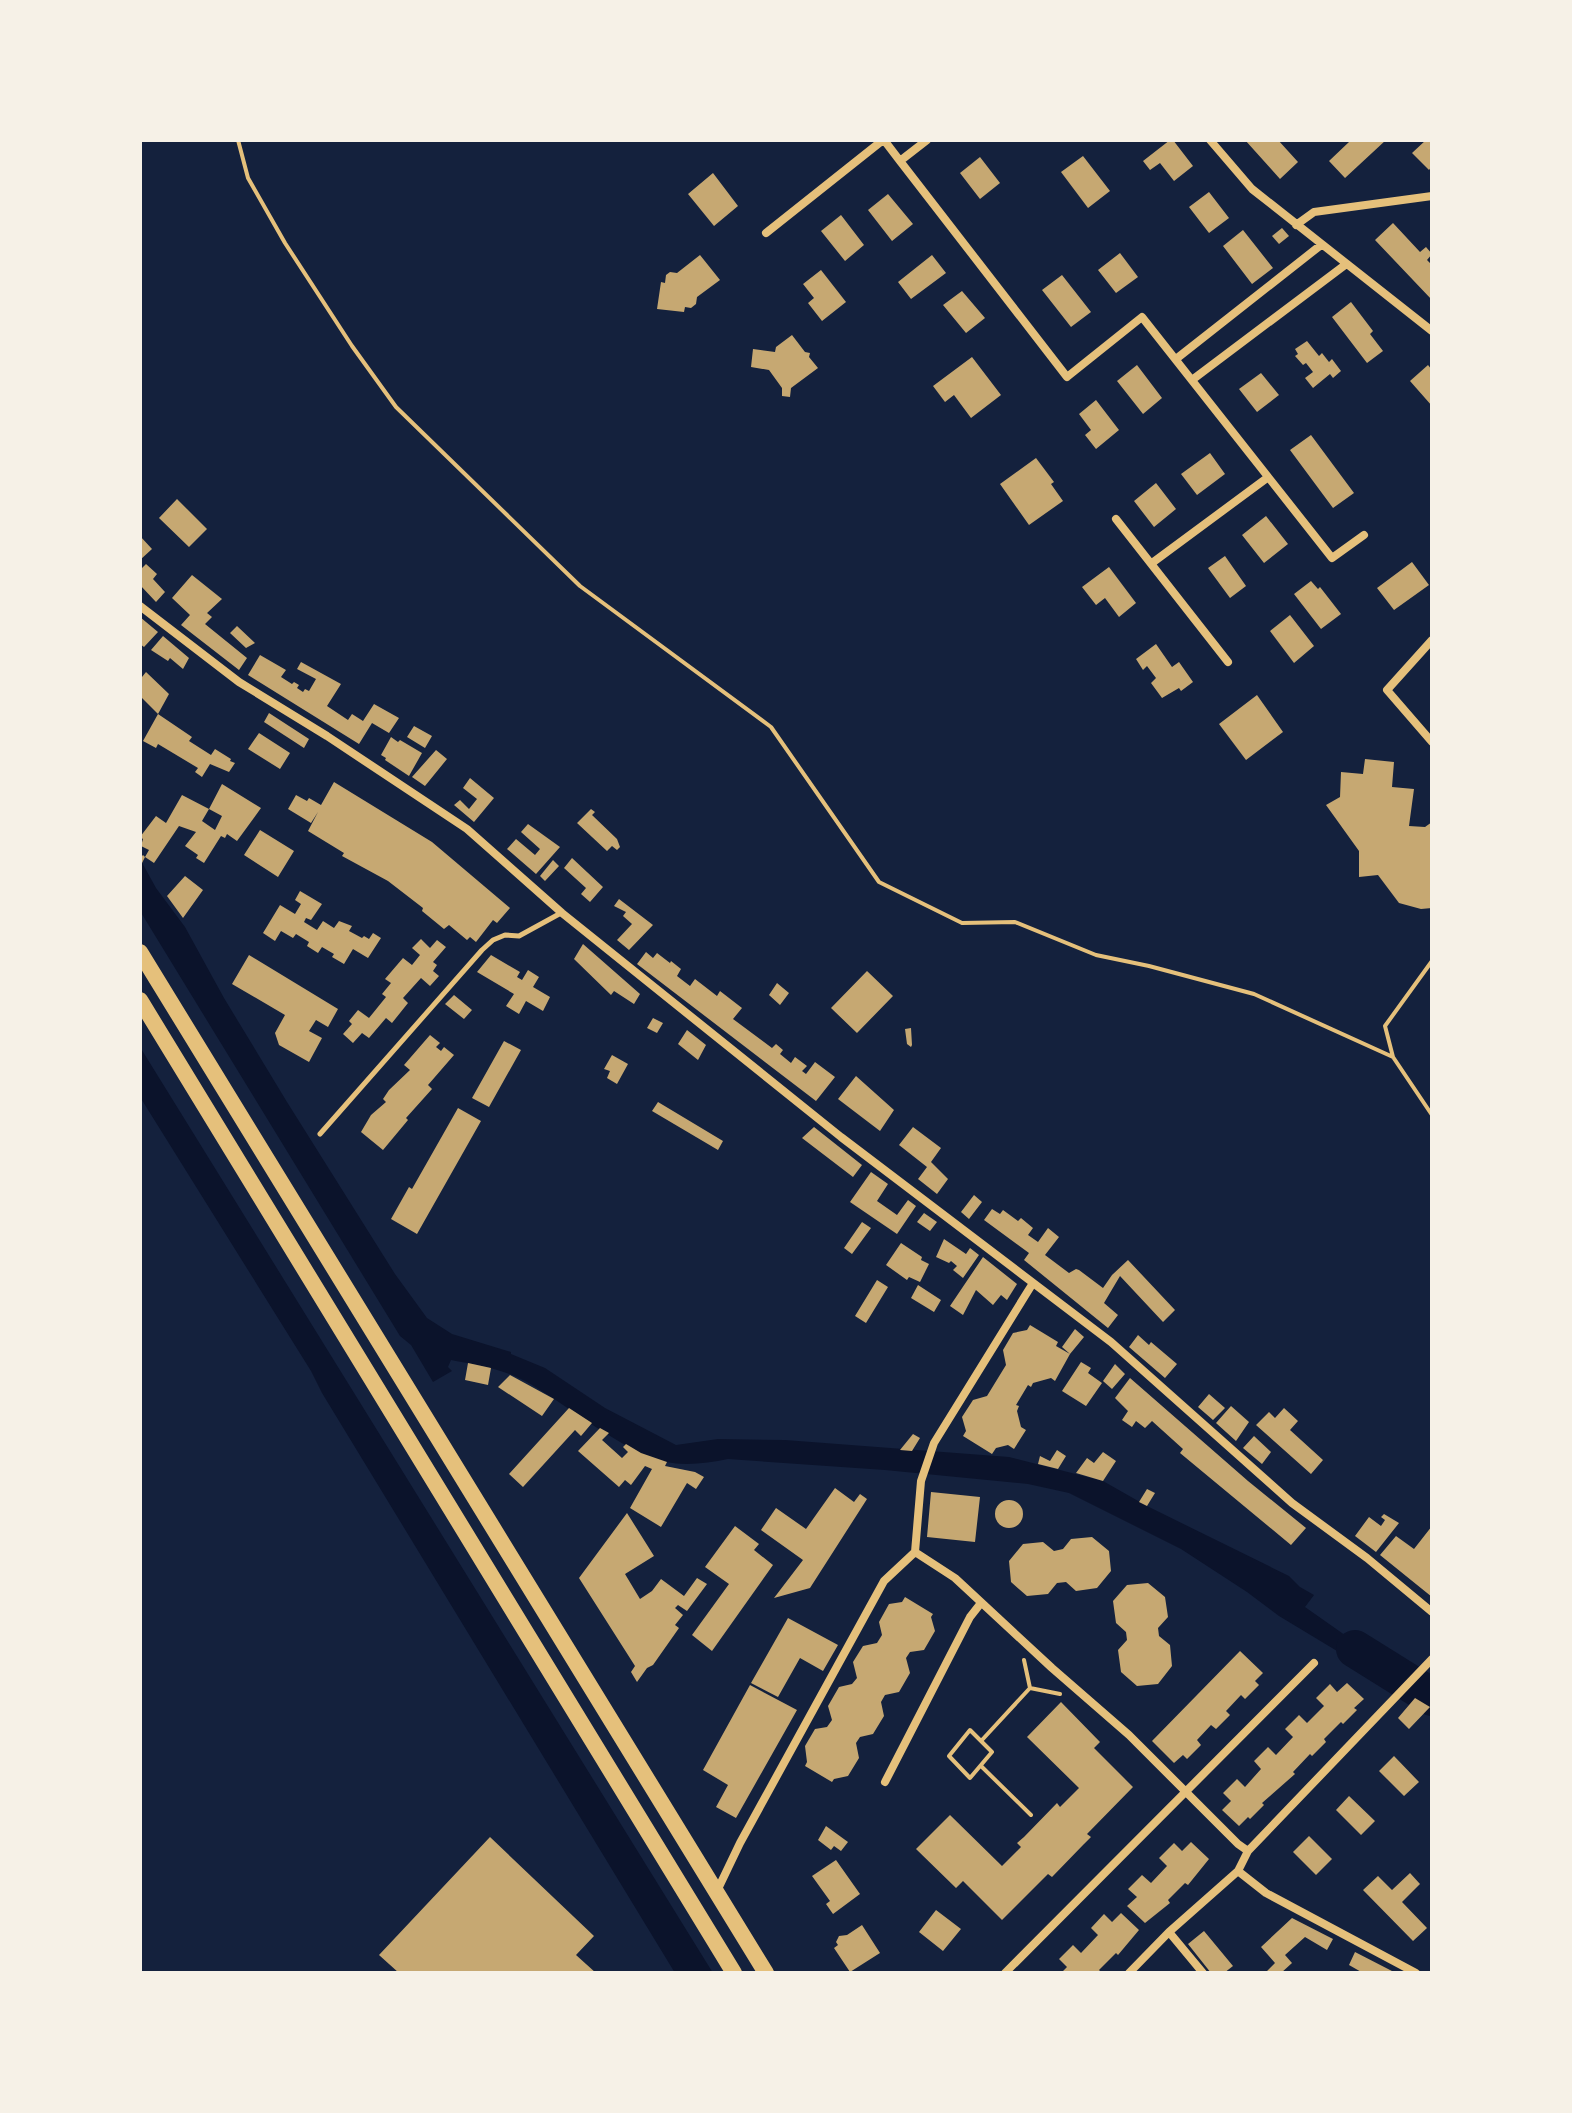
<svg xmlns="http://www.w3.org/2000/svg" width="1572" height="2113" viewBox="0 0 1572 2113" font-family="Roboto,sans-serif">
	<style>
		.water { fill: #0b132b }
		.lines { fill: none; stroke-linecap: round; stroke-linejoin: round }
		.river { stroke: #0b132b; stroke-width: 38 }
		.building { fill: #c6a872 }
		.path { stroke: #e5c07b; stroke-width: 4 }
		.service { stroke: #e5c07b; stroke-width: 5 }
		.minor { stroke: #e5c07b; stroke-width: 8 }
		.primary { stroke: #e5c07b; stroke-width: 16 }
	</style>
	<rect width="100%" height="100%" fill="#14213d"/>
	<path class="water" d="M140,859L156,888L185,927L224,998L287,1102L395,1274L427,1318L452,1334L511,1352V1354L545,1368L605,1408L676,1445L718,1439L785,1440L1009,1457L1103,1481L1147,1506L1289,1576L1300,1587L1314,1595L1305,1607L1369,1652L1376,1647L1403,1671L1390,1683L1279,1616L1247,1592L1181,1549L1069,1493L1028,1484L885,1470L728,1459C708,1463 686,1466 666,1462C625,1453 566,1404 527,1382C504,1369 477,1365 451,1360L448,1367L452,1371L433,1382L411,1345L400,1336L140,911Z
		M140,1047L713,1973H675L322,1393L311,1371L140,1097Z"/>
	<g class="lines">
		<path class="river" d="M1355,1649L1432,1697"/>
	</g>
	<path class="building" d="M1170,140H1173L1193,166L1174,181L1160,163L1150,170L1143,161Z
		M1245,140H1278L1298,162L1280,179Z
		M1347,140H1386L1345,178L1329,161L1349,142Z
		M1426,140H1432V166L1429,170L1412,153Z
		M1083,156L1110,191L1088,208L1061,172Z
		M980,157L1000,183L980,199L960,173Z
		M713,173L738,206L714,226L688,194Z
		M1209,192L1229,218L1209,233L1189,207Z
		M888,194L913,224L892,241L868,210Z
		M841,215L864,245L845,261L821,231Z
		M1393,223L1420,252L1426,247L1432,254L1427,260L1432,265V300L1375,240Z
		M1282,228L1289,236L1279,244L1272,236Z
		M1243,230L1273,268L1252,284L1223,246Z
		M1120,253L1138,277L1116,293L1098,270Z
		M700,255L720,280L697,297L696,304L691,308L685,307L684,312L657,309L661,282L665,283L666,275L670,272L677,273Z
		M932,255L946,273L911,299L898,282Z
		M821,270L846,302L822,321L808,303L814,298L803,284Z
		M1062,275L1091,312L1071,327L1042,290Z
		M962,291L985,318L966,333L943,305Z
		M1351,302L1373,331L1370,334L1383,351L1367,363L1332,317Z
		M792,335L805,352L810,353L809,357L818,368L791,388L790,397L782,396V388L769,370L751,367L753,349L775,352L776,347Z
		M1307,341L1319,356L1322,353L1329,362L1332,359L1341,371L1333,378L1330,374L1313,388L1305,378L1313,372L1306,363L1303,365L1295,356L1298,354L1295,349Z
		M972,357L1001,395L971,418L954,395L945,402L933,386Z
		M1137,365L1162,398L1143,414L1117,381Z
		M1428,365L1432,370V406L1410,381Z
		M1261,373L1279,395L1257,412L1239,389Z
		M1096,400L1119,430L1096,449L1085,435L1091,430L1079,414Z
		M1311,435L1354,493L1333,508L1290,450Z
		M1210,453L1225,474L1197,495L1181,474Z
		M1036,458L1054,482L1051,484L1063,501L1029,525L1000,484Z
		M1156,483L1176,509L1154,527L1134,501Z
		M177,499L207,529L189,547L159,518Z
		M1266,516L1288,544L1264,563L1242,535Z
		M140,536L152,549L140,560Z
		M1225,556L1246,586L1230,598L1208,568Z
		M1412,562L1429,585L1394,610L1377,588Z
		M146,564L157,574L153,579L165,592L156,602L140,585V570Z
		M1109,567L1136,603L1119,617L1105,598L1096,605L1082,587Z
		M192,575L222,599L207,613L212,617L205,624L247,658L239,670L181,625L190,615L172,598Z
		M1311,581L1318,589L1320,587L1341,614L1321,629L1294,594Z
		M1290,615L1314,646L1294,663L1270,631Z
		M140,617L158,632L144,647L140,644Z
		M237,626L255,643L246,648L230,633Z
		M163,636L189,658L183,669L170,658L168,661L151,650Z
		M1156,644L1172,667L1179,662L1193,682L1181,691L1179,688L1162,698L1151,683L1156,678L1147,666L1143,670L1136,659Z
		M260,655L286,670L281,677L292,684L294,682L299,685L297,688L303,692L305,689L309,691L316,679L297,669L301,662L341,684L327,706L348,720L352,714L363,721L374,704L399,718L389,733L372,723L359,744L248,675Z
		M146,672L169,694L158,714L140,696V675L142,677Z
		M1257,695L1283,732L1246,760L1219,724Z
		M269,713L309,739L304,748L264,722Z
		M158,714L192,737L189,741L211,755L215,749L231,759L230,761L235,763L229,772L210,764L202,777L195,772L198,768L158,744L156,748L143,741Z
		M414,726L432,736L425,748L407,737Z
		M259,733L290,753L280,769L248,749Z
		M391,737L398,742L400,740L422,753L409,776L385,760L386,758L381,755Z
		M436,750L447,759L425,786L412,777Z
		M1365,759L1394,762L1392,787L1414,789L1409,826L1425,827L1432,822V908L1421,909L1399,903L1378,875L1359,877V851L1326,805L1340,797L1341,772L1363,774Z
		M470,778L494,798L474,822L454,805L460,800L469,809L477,799L463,788Z
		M334,782L432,842L510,908L497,923L493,920L476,942L470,937L467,940L449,925L444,929L422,911L423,908L388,881L342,856L344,853L308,831L318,812L311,823L288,809L296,795L307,801L309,798L321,805Z
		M222,784L261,808L237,841L227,834L225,838L221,836L204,863L196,858L198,855L185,846L196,832L179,826L154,863L145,857L142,863L140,858L143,855L145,857L149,850L141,846L143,839L140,837L156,816L166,823L182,795L209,809L202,821L215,830L222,816L209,809Z
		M591,809L595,812L592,815L617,839L620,847L617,850L612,846L607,851L577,823Z
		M528,824L560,847L536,874L507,849L516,839L535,855L540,849L521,832Z
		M260,830L294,851L278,877L244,855Z
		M572,858L603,887L590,902L581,894L586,888L564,868Z
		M553,860L559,866L545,881L540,876Z
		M185,876L203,890L183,918L167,896Z
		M300,891L322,904L311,920L306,918L304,922L317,930L323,921L334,928L339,921L352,926L349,931L362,938L364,936L369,939L373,933L381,938L368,958L353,949L344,964L332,957L334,954L322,947L318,953L307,946L309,942L296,934L293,938L281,931L275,941L263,933L280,905L295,914L301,904L295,900Z
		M619,899L653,925L629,950L617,940L632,924L623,916L626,912L614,906Z
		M421,939L430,948L437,940L446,947L433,962L437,965L433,971L439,976L430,986L421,978L403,998L408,1003L392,1023L386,1018L369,1038L362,1033L353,1043L343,1034L352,1024L349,1021L358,1010L369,1018L386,997L382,994L391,983L385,979L403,958L412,965L420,955L412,948Z
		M583,944L640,994L634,1004L614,991L611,995L574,959Z
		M646,952L653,958L657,953L670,963L671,961L681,969L677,976L690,986L695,979L717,996L720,991L742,1008L733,1019L772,1048L776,1044L783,1050L780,1054L791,1063L795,1057L807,1066L802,1071L806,1074L815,1062L835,1077L816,1101L637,964Z
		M249,955L338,1009L328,1027L316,1020L309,1031L322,1038L309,1062L279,1045L275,1033L285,1015L232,984Z
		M491,955L520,972L517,977L522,980L528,970L539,977L533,987L550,997L543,1011L526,1001L519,1014L506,1006L514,994L477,972Z
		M867,971L893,996L857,1033L831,1008Z
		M777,983L789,993L780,1005L769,995Z
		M454,995L472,1010L464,1019L445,1004Z
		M653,1018L663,1023L657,1033L647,1028Z
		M911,1028L912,1045L911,1047L907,1044L905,1029Z
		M687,1030L706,1045L698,1060L678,1044Z
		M430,1035L440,1043L436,1047L441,1051L444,1047L454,1055L428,1085L432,1089L406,1118L408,1120L383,1150L361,1132L371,1115L386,1102L383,1099L389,1090L410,1070L404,1065Z
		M504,1041L521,1050L489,1107L472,1098Z
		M612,1055L628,1064L617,1084L607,1078L610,1071L604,1069Z
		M856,1076L894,1110L880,1131L838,1099Z
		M658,1102L723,1141L718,1150L652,1111Z
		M458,1108L481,1121L417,1234L391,1219L409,1187L412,1189Z
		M814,1127L862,1165L853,1177L802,1138Z
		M913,1127L941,1148L931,1162L948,1179L937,1194L918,1179L927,1167L899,1145Z
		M871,1172L888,1184L877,1201L897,1215L908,1200L916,1206L897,1234L850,1202Z
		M974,1195L982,1202L969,1219L961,1212Z
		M992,1209L1000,1214L1003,1210L1018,1221L1021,1218L1033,1228L1028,1235L1038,1242L1048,1228L1059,1237L1045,1255L1069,1273L1076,1269L1079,1270L1103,1288L1112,1275L1128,1260L1175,1310L1163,1322L1120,1276L1104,1303L1118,1315L1108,1328L1024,1260L1029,1253L984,1220Z
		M924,1213L937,1222L930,1231L917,1222Z
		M862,1222L871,1228L852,1254L844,1248Z
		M944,1239L966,1254L970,1248L979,1255L963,1278L953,1270L957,1266L951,1261L949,1263L936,1257Z
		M901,1243L922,1257L921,1260L929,1264L920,1282L909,1277L907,1280L886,1265Z
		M983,1257L1017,1284L1007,1300L1001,1295L993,1305L976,1290L963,1315L950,1306Z
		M877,1280L888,1287L866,1323L855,1316Z
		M918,1285L941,1300L934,1312L911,1298Z
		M1030,1325L1058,1342L1056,1346L1070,1354L1055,1381L1051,1378L1033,1383L1031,1387L1028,1385L1016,1405L1019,1406L1017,1411L1021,1427L1026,1430L1014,1449L1008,1445L996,1448L992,1454L963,1436L966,1431L962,1417L973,1400L987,1396L1006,1365L1003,1350L1013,1333L1027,1330Z
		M1075,1329L1084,1337L1070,1354L1062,1347Z
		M1138,1335L1149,1345L1151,1342L1177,1364L1165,1378L1129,1347Z
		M1081,1362L1091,1368L1088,1373L1102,1383L1086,1406L1062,1391Z
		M468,1363L491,1368L488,1385L465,1380Z
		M1115,1364L1125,1374L1112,1389L1103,1381Z
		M510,1375L554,1399L542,1416L498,1387Z
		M1130,1378L1248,1481L1306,1528L1291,1545L1180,1453L1183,1449L1152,1421L1145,1428L1136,1421L1132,1427L1122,1420L1128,1411L1115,1398Z
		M1209,1394L1225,1408L1213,1420L1198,1407Z
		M1231,1406L1249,1422L1236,1441L1216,1423Z
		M569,1408L592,1423L581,1436L575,1430L523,1487L509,1474Z
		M1284,1408L1298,1421L1290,1430L1323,1460L1311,1474L1256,1425L1269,1412L1275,1418Z
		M600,1428L609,1433L602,1440L622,1458L628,1452L623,1447L626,1444L641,1453L667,1462L665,1466L695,1472L704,1477L696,1489L687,1483L661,1527L630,1508L652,1469L645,1466L631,1485L625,1480L619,1487L578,1451Z
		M913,1434L920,1438L912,1451L900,1450Z
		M1254,1436L1271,1452L1262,1464L1243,1448Z
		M1057,1450L1066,1456L1058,1469L1038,1464L1040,1456L1050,1461Z
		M1103,1452L1116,1461L1103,1481L1076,1473L1087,1458L1094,1463Z
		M835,1488L854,1502L860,1494L867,1499L810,1588L774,1598L803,1560L761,1530L776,1508L806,1529Z
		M1147,1489L1155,1493L1147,1506L1139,1502Z
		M931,1492L980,1497L975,1542L927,1537Z
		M995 1514a14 14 0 1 1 28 0a14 14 0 1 1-28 0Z
		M627,1513L654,1556L625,1574L640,1599L652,1591L661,1579L684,1596L697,1578L707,1584L687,1611L678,1605L675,1608L683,1615L675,1625L679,1628L653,1665L647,1668L637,1682L631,1672L635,1666L579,1578Z
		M1384,1514L1399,1523L1376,1552L1355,1536L1369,1517L1381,1526L1385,1520L1381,1517Z
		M735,1526L759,1544L754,1550L773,1565L712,1651L692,1635L729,1584L705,1567Z
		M1432,1526V1597L1380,1555L1396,1536L1414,1549Z
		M1092,1537L1109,1551L1111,1571L1097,1588L1076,1591L1066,1582L1057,1583L1048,1594L1027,1596L1011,1582L1009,1561L1023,1544L1043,1542L1054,1551L1063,1549L1071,1539Z
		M1148,1583L1165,1597L1168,1617L1158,1628L1159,1636L1170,1645L1172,1666L1158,1684L1137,1686L1121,1672L1118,1650L1127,1640L1126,1632L1116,1623L1113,1601L1127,1585Z
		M905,1597L933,1614L931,1617L935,1631L924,1650L910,1652L906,1658L910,1673L899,1692L885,1695L881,1702L884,1716L873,1734L860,1737L856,1743L859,1758L848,1776L834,1779L832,1782L805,1766L807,1762L805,1746L815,1729L827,1727L832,1720L828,1706L839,1687L852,1684L857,1678L853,1662L863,1646L877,1643L882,1635L879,1622L889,1604L902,1602Z
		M788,1618L838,1645L823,1671L800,1658L778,1697L751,1683Z
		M1240,1651L1263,1673L1255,1681L1259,1685L1245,1699L1241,1695L1226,1711L1230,1715L1216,1729L1211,1725L1197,1740L1201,1745L1187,1759L1183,1755L1174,1763L1152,1741Z
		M1347,1683L1364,1699L1354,1708L1357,1710L1343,1724L1341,1722L1324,1739L1326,1742L1312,1756L1310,1754L1293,1772L1295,1774L1262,1803L1264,1805L1250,1819L1248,1817L1239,1826L1222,1810L1231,1801L1223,1793L1237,1779L1245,1787L1261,1769L1254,1761L1268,1747L1276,1755L1293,1737L1285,1729L1299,1715L1307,1723L1324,1706L1316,1698L1330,1684L1337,1692Z
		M750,1685L797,1710L736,1818L716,1807L728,1785L703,1770Z
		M1415,1698L1430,1707L1409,1729L1398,1718Z
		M1061,1702L1100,1742L1094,1748L1133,1787L1087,1834L1091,1837L1084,1844L1052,1877L1048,1874L1002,1920L963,1881L956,1888L916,1849L950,1815L1002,1866L1021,1847L1017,1843L1024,1837L1057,1803L1060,1807L1079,1788L1027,1737Z
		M1394,1756L1419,1782L1404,1796L1379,1771Z
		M1349,1796L1375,1821L1361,1835L1336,1810Z
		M826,1826L848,1842L841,1851L834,1846L831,1850L818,1840Z
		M1309,1836L1332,1859L1316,1875L1293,1852Z
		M490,1837L594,1936L576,1955L596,1973H399L379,1955Z
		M1191,1842L1209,1859L1188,1885L1185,1883L1168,1900L1170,1903L1145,1923L1127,1906L1137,1897L1128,1889L1142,1875L1151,1883L1167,1866L1159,1858L1174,1843L1182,1851Z
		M836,1860L860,1894L833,1914L826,1904L830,1901L812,1876Z
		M1410,1873L1420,1884L1402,1902L1427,1928L1413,1941L1363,1890L1378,1876L1392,1890Z
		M936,1910L961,1929L943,1951L919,1932Z
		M1121,1913L1139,1930L1118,1955L1116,1953L1099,1970L1102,1973H1061L1067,1967L1059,1959L1073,1945L1081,1953L1098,1935L1091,1928L1104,1914L1112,1922Z
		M1292,1918L1333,1939L1327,1950L1305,1937L1285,1955L1292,1963L1281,1973H1265L1275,1963L1261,1947Z
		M862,1925L880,1953L850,1972L834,1948L838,1945L836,1942L839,1936L847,1935Z
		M1204,1931L1233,1966L1224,1973H1211L1188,1944Z
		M1355,1952L1390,1970L1396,1973H1363L1349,1965Z"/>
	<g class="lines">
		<path class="path" d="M238,140L248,178L285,243L352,346L396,407L580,586L771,727L879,882L962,923L1015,922L1096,955L1149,966L1254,994L1393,1057L1432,1115
			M1393,1057L1385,1026L1432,961
			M1024,1660L1030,1688L1060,1694
			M970,1730L992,1752L970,1778L949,1756Z
			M982,1740L1030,1688
			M981,1766L1031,1815"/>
		<path class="service" d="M320,1134L482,950L493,940L505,935L519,936L561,913"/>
		<path class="minor" d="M884,140L900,161
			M927,140L900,161L1067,377L1142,317L1332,558L1364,535
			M1210,140L1252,189L1432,331
			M1296,225L1314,212L1432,196
			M766,233L883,140
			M1176,359L1321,245
			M1192,380L1345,265
			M1116,519L1228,662
			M1152,563L1267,478
			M140,606L239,682L327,736L467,829L562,913L841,1137L1111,1342L1292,1503L1367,1558L1432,1612
			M1432,640L1387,690L1432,742
			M1033,1283L934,1443L921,1481L915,1552L955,1578L1052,1668L1129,1735L1238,1844L1248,1851
			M885,1782L970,1617L981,1603
			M1238,1871L1266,1893L1416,1973
			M717,1891L740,1843L884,1581L915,1552
			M1169,1932L1203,1973
			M1005,1973L1314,1663
			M1129,1973L1169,1932L1238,1871L1248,1851L1432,1659"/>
		<path class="primary" d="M140,952L766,1973
			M140,1000L734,1973"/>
	</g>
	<rect width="1572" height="2113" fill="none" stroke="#f6f1e7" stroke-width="284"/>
</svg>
